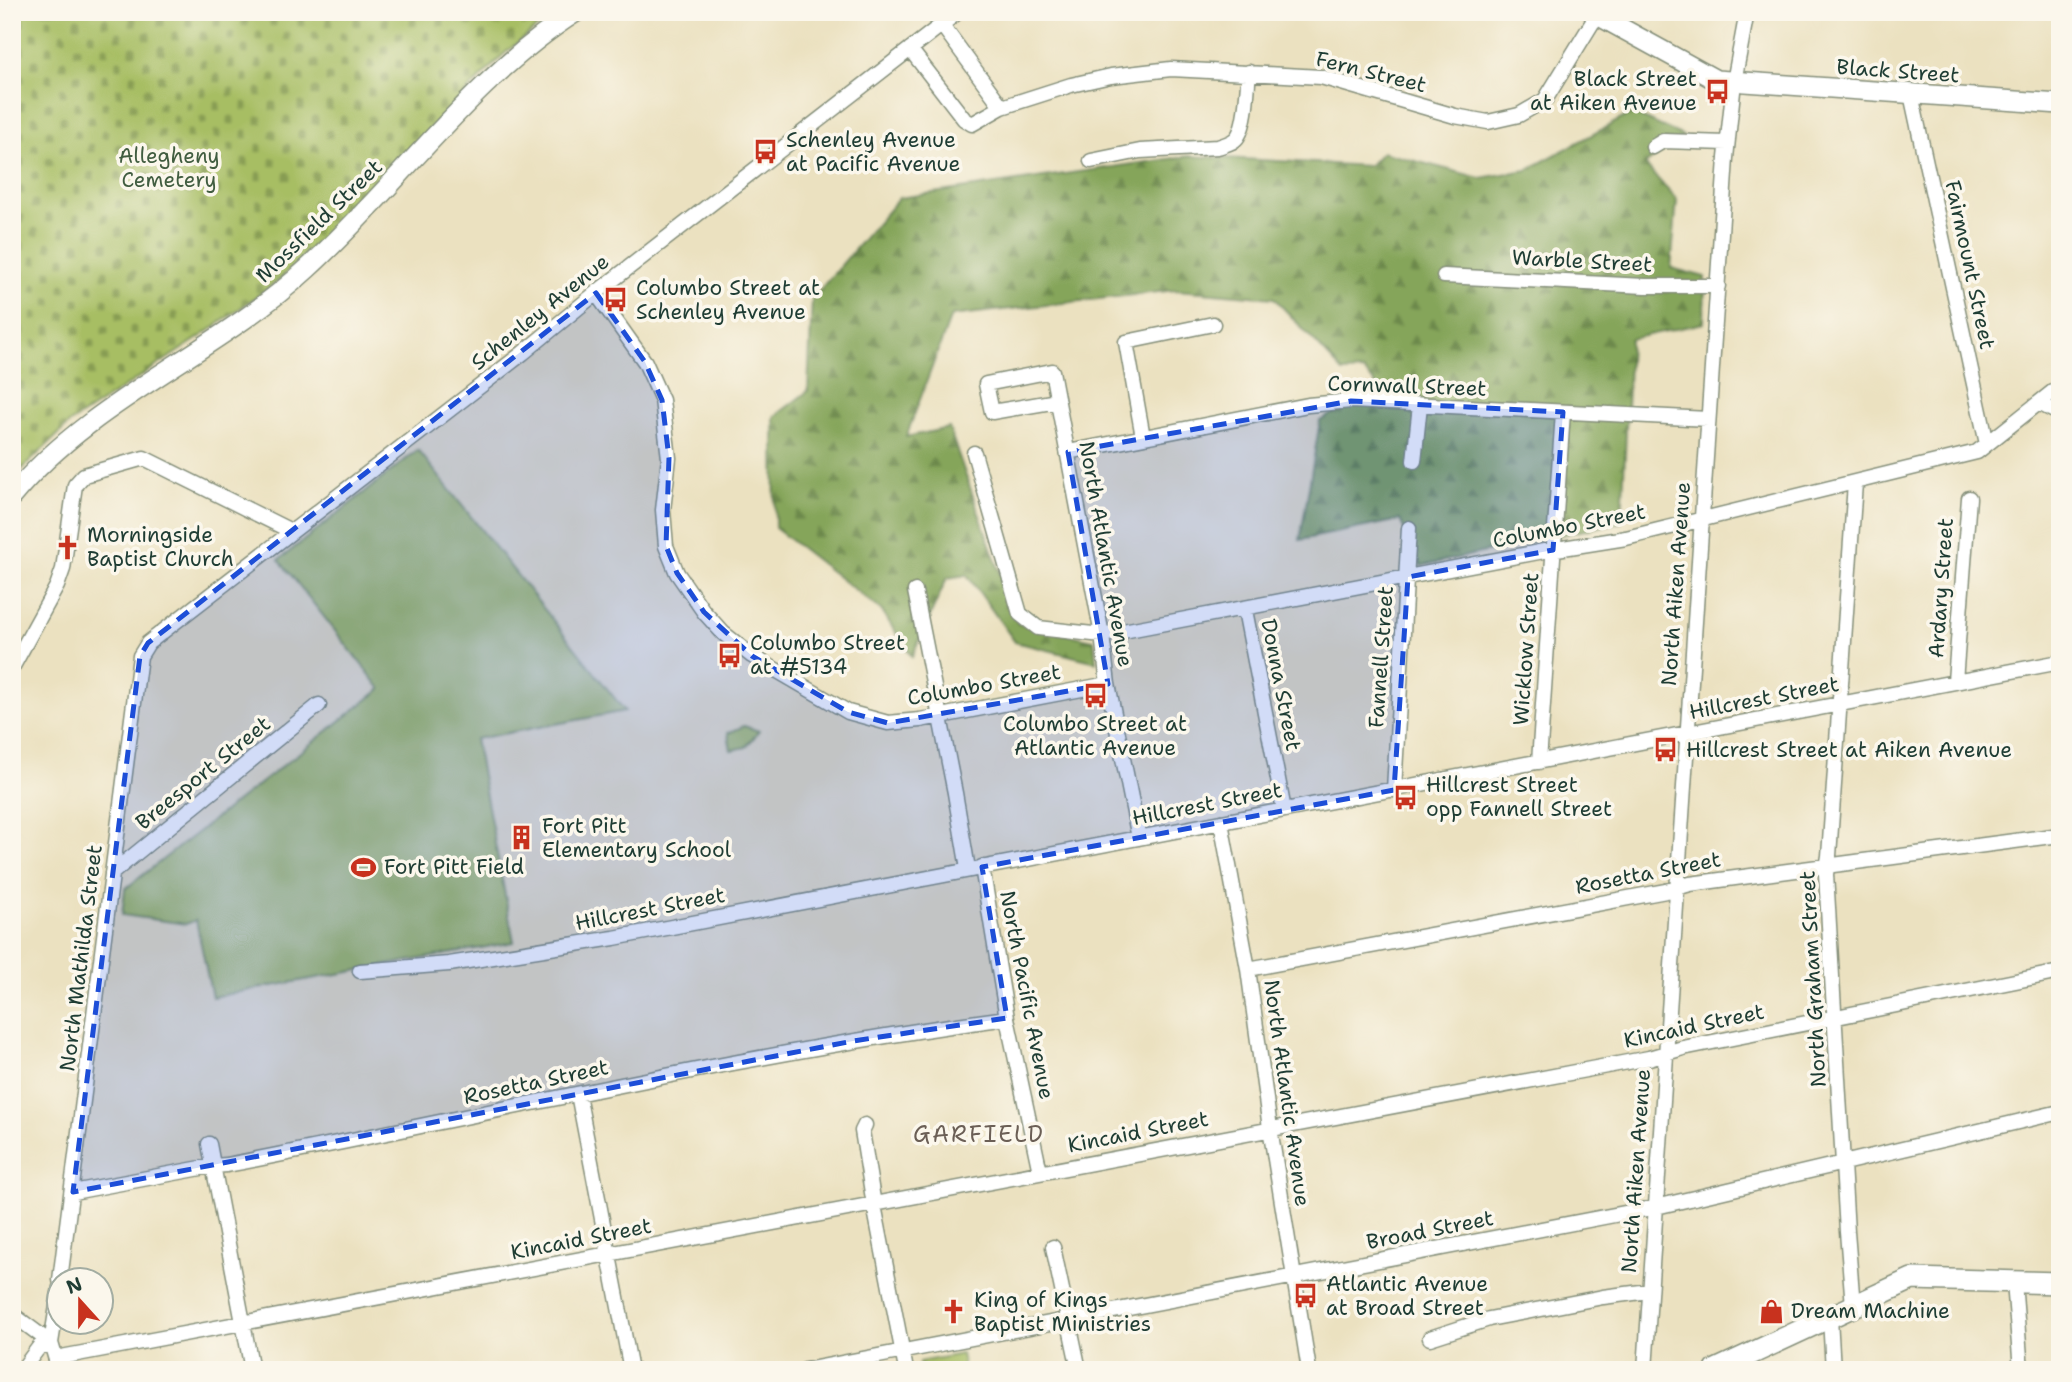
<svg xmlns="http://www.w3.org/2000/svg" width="2072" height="1382" viewBox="0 0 2072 1382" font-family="'Shantell Sans',sans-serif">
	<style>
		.forest { fill: url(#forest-firs); stroke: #527147; stroke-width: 2 }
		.cemetery { fill: url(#cemetery-stones); stroke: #637e4c; stroke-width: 2 }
		.green { fill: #a7be64; stroke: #637e4c; stroke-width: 2 }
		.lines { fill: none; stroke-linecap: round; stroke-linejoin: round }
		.street-casing { stroke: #858f7a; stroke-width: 17 }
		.secondary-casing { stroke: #858f7a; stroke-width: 22 }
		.primary-casing { stroke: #858f7a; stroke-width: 24 }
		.street { stroke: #fff; stroke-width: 14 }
		.secondary { stroke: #fff; stroke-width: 19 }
		.primary { stroke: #fff; stroke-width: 21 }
		.marked { fill: #1d4ed8; fill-opacity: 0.2; stroke: #1d4ed8; stroke-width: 5; stroke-dasharray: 14 9; stroke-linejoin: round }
		.labels { text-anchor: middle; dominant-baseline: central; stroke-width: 7; stroke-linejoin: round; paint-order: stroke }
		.street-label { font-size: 21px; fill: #1f3d34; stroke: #fbf7ec }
		.poi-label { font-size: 21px; fill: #1f3d34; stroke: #fbf7ec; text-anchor: start }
		.park-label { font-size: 21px; fill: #415d40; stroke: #fbf7ec }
		.neighbourhood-label { font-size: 23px; letter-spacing: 2px; fill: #6b5f56; stroke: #fbf7ec }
	</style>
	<defs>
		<pattern id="forest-firs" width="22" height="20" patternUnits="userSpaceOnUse" patternTransform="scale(1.75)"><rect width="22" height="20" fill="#85a55a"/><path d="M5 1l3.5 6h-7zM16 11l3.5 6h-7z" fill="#6c884b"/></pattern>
		<pattern id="cemetery-stones" width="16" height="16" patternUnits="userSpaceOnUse" patternTransform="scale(1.75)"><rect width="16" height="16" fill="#a7be64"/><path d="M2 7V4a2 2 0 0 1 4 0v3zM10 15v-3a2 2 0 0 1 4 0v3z" fill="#879c53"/></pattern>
	</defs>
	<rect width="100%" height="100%" fill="#fbf7ec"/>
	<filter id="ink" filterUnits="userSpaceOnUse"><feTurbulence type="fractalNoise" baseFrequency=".0143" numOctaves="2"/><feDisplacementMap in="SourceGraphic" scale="14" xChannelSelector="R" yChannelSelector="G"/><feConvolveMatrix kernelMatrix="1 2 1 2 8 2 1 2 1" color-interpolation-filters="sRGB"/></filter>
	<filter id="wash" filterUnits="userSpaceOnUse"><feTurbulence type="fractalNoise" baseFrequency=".00686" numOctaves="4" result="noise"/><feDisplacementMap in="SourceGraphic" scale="28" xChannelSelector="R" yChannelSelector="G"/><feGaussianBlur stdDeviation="1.57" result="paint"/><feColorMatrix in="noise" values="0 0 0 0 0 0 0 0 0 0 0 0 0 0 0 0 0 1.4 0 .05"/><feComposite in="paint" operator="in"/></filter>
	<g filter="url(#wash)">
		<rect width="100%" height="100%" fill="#ebe1c0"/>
		<path class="forest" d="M1632,113L1683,136L1645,165L1677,200L1671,268L1705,277L1704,323L1630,339L1622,522L1421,566L1400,520L1300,540L1320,421L1377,386L1364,371L1343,372L1274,298L1176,290L951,316L906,437L949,428L1018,624L1094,640L1096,662L1015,642L967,575L947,578L912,657L881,610L775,528L774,417L808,391L812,299L899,198L1189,156L1369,166L1382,152L1480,178L1527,170Z"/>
		<path class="cemetery" d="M12,12H557L506,52L279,280L206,333L70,423L12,479Z"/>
		<path class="green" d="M418,450L625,711L475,739L514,942L212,997L196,920L186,924L122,915L125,889L381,689L279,560Z
			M744,726L759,731L746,747L731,750L728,733Z
			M961,1354L964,1370H920L919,1362Z"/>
	</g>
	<g filter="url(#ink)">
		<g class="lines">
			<defs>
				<path id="street" d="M910,49L964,119L972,124L1002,107L942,25
					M1911,94L1987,444
					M1002,107L1071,85L1111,76L1171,69L1321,77L1455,116L1488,122L1519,115L1545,100L1597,15
					M1653,147L1663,141L1727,143
					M1091,161L1140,151L1218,147C1226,144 1234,143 1238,136C1247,122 1247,88 1249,72
					M1444,276L1645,286H1718
					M596,293L645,362L662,400L669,458L663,510L666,546L677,573L704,612L723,633L752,656L848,712L888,723L920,720L1108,684
					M1057,401L992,412L986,384L1052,371L1102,635L1108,684L1139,838
					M2039,403L2060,414
					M1143,437L1126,342L1213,324
					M1068,452L1308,405L1351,401L1708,419
					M974,453L1020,614L1038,628L1102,635L1544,551L1626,538L1977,452L2060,386
					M1414,461L1420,405
					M915,591L955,793L968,869
					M1245,610L1284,810
					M12,668L57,586L63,569L75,485L84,475L144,458L291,531
					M1955,681L1969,498
					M1539,762L1563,412
					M1394,790L1409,528
					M1221,822L1248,969L1270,1128L1309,1370
					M982,867L1007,1018L1040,1172
					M112,873L319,705
					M1248,969L1666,891L1690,884L2060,835
					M360,971L449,964L614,938L2060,662
					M578,1094L631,1370
					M865,1125L862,1131L874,1205L906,1370
					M209,1144L252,1370
					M73,1192L212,1166L227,1165C487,1115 745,1053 1007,1018
					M1053,1247L1079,1370
					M60,1280L140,656L148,643L523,353L596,293L958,12
					M2014,1282L2021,1370
					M1853,1306L1847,1232L1826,874L1829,856L1855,483
					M12,1314L51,1343
					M1830,1318L1833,1370
					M1430,1338L1489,1319L1603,1297L1649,1291
					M56,1358L1591,1069L1649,1058L1683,1048L2060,972
					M22,1370L39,1347L51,1343
					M59,1370L51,1343L60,1287
					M805,1370L1656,1207L2060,1112
					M1645,1370L1726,158L1734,82L1747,12"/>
				<path id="secondary" d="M1592,12L1716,80L2060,104
					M12,496C91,400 216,353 307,269C396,188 473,77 576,12"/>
				<path id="primary" d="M1716,1370L1912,1279L2060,1283"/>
			</defs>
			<use href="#street" class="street-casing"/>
			<use href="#secondary" class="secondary-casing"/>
			<use href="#primary" class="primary-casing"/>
			<use href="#street" class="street"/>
			<use href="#secondary" class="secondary"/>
			<use href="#primary" class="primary"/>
		</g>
	</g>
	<path class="marked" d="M596,293L645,362L662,400L669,458L666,546L677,573L704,612L752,656L848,712L888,723L1108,684L1068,452L1351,401L1563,412L1553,550L1408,577L1394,790L982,867L1007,1018L853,1041L73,1192L140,656L148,643Z"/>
	<defs>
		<symbol id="bus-bare" viewBox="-9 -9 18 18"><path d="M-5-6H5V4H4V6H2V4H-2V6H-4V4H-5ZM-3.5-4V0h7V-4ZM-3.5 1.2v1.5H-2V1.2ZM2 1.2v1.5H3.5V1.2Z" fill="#c8321e" stroke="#fbf7ec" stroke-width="2.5" paint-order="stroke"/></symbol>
		<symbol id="church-bare" viewBox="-9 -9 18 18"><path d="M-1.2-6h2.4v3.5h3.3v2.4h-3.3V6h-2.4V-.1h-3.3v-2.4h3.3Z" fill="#c8321e" stroke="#fbf7ec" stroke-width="2.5" paint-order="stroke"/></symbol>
		<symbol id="building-bare" viewBox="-9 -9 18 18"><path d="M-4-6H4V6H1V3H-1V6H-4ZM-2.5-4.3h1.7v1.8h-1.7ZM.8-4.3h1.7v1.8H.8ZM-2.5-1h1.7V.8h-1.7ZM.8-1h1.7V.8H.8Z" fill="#c8321e" stroke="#fbf7ec" stroke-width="2.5" paint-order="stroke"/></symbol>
		<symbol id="stadium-bare" viewBox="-9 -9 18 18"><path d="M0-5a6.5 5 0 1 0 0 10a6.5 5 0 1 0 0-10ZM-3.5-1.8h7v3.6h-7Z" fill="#c8321e" stroke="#fbf7ec" stroke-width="2.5" paint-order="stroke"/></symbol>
		<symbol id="shop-bare" viewBox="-9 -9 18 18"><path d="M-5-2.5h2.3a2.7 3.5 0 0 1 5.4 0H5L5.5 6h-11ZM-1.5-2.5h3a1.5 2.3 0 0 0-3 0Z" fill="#c8321e" stroke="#fbf7ec" stroke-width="2.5" paint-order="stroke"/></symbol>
	</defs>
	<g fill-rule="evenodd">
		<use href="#bus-bare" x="1700" y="74" width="35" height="35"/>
		<use href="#bus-bare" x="748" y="134" width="35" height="35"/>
		<use href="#bus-bare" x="598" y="282" width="35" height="35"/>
		<use href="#church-bare" x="50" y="530" width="35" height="35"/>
		<use href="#bus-bare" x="712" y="638" width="35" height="35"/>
		<use href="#bus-bare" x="1078" y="678" width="35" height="35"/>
		<use href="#bus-bare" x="1648" y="732" width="35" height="35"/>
		<use href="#bus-bare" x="1388" y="780" width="35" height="35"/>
		<use href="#building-bare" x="504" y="820" width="35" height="35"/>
		<use href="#stadium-bare" x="346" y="850" width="35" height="35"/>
		<use href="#bus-bare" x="1288" y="1278" width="35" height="35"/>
		<use href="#shop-bare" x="1754" y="1294" width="35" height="35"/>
		<use href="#church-bare" x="936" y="1294" width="35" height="35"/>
	</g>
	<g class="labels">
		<g class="street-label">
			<text transform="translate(1898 71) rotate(4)">Black Street</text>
			<text transform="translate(1371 72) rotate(14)">Fern Street</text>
			<text transform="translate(319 221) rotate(-44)">Mossfield Street</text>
			<text transform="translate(1582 261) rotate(3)">Warble Street</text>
			<text transform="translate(1970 265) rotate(78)">Fairmount Street</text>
			<text transform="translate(540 312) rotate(-39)">Schenley Avenue</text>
			<text transform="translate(1407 386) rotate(2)">Cornwall Street</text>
			<text transform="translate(1569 526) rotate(-11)">Columbo Street</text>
			<text transform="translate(1106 554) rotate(80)">North Atlantic Avenue</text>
			<text transform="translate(1676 584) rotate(-86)">North Aiken Avenue</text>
			<text transform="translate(1941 588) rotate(-86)">Ardary Street</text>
			<text transform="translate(1526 649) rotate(-86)">Wicklow Street</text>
			<text transform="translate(1381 657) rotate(-86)">Fannell Street</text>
			<text transform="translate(984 685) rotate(-10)">Columbo Street</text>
			<text transform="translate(1281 685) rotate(79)">Donna Street</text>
			<text transform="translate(1764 698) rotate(-11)">Hillcrest Street</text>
			<text transform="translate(203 773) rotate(-39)">Breesport Street</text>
			<text transform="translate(1207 804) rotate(-11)">Hillcrest Street</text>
			<text transform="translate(1648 873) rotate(-11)">Rosetta Street</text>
			<text transform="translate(650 909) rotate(-11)">Hillcrest Street</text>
			<text transform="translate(81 958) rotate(-83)">North Mathilda Street</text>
			<text transform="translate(1813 979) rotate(-93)">North Graham Street</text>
			<text transform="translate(1027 995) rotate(79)">North Pacific Avenue</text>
			<text transform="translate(1694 1026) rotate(-12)">Kincaid Street</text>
			<text transform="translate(536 1082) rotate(-12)">Rosetta Street</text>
			<text transform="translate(1287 1093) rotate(82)">North Atlantic Avenue</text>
			<text transform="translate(1138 1132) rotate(-11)">Kincaid Street</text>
			<text transform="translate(1636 1171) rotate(-86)">North Aiken Avenue</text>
			<text transform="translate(1430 1230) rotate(-11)">Broad Street</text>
			<text transform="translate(581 1239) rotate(-11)">Kincaid Street</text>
		</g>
		<g class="poi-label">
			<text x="1697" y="79" text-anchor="end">Black Street<tspan x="1697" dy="24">at Aiken Avenue</tspan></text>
			<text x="786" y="140">Schenley Avenue<tspan x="786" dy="24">at Pacific Avenue</tspan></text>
			<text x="636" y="288">Columbo Street at<tspan x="636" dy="24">Schenley Avenue</tspan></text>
			<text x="87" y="535">Morningside<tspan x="87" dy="24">Baptist Church</tspan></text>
			<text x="750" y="643">Columbo Street<tspan x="750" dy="24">at #5134</tspan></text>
			<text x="1095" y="724" text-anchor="middle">Columbo Street at<tspan x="1095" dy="24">Atlantic Avenue</tspan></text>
			<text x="1686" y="750">Hillcrest Street at Aiken Avenue</text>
			<text x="1426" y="785">Hillcrest Street<tspan x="1426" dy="24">opp Fannell Street</tspan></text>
			<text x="542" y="826">Fort Pitt<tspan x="542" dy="24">Elementary School</tspan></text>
			<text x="384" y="867">Fort Pitt Field</text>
			<text x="1326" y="1284">Atlantic Avenue<tspan x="1326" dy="24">at Broad Street</tspan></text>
			<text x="974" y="1300">King of Kings<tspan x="974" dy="24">Baptist Ministries</tspan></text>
			<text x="1791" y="1311">Dream Machine</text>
		</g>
		<g class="park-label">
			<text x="169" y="156">Allegheny<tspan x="169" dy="24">Cemetery</tspan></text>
		</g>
		<g class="neighbourhood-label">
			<text x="979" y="1134">GARFIELD</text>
		</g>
	</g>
	<rect width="2072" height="1382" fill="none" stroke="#fbf7ec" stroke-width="42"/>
	<g transform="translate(80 1301) rotate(339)"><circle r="33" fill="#fbf7ec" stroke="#a3ada2" stroke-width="2"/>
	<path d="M0-5L12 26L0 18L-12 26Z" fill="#c8321e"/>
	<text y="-10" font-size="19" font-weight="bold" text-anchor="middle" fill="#1f3d34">N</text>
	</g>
</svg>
